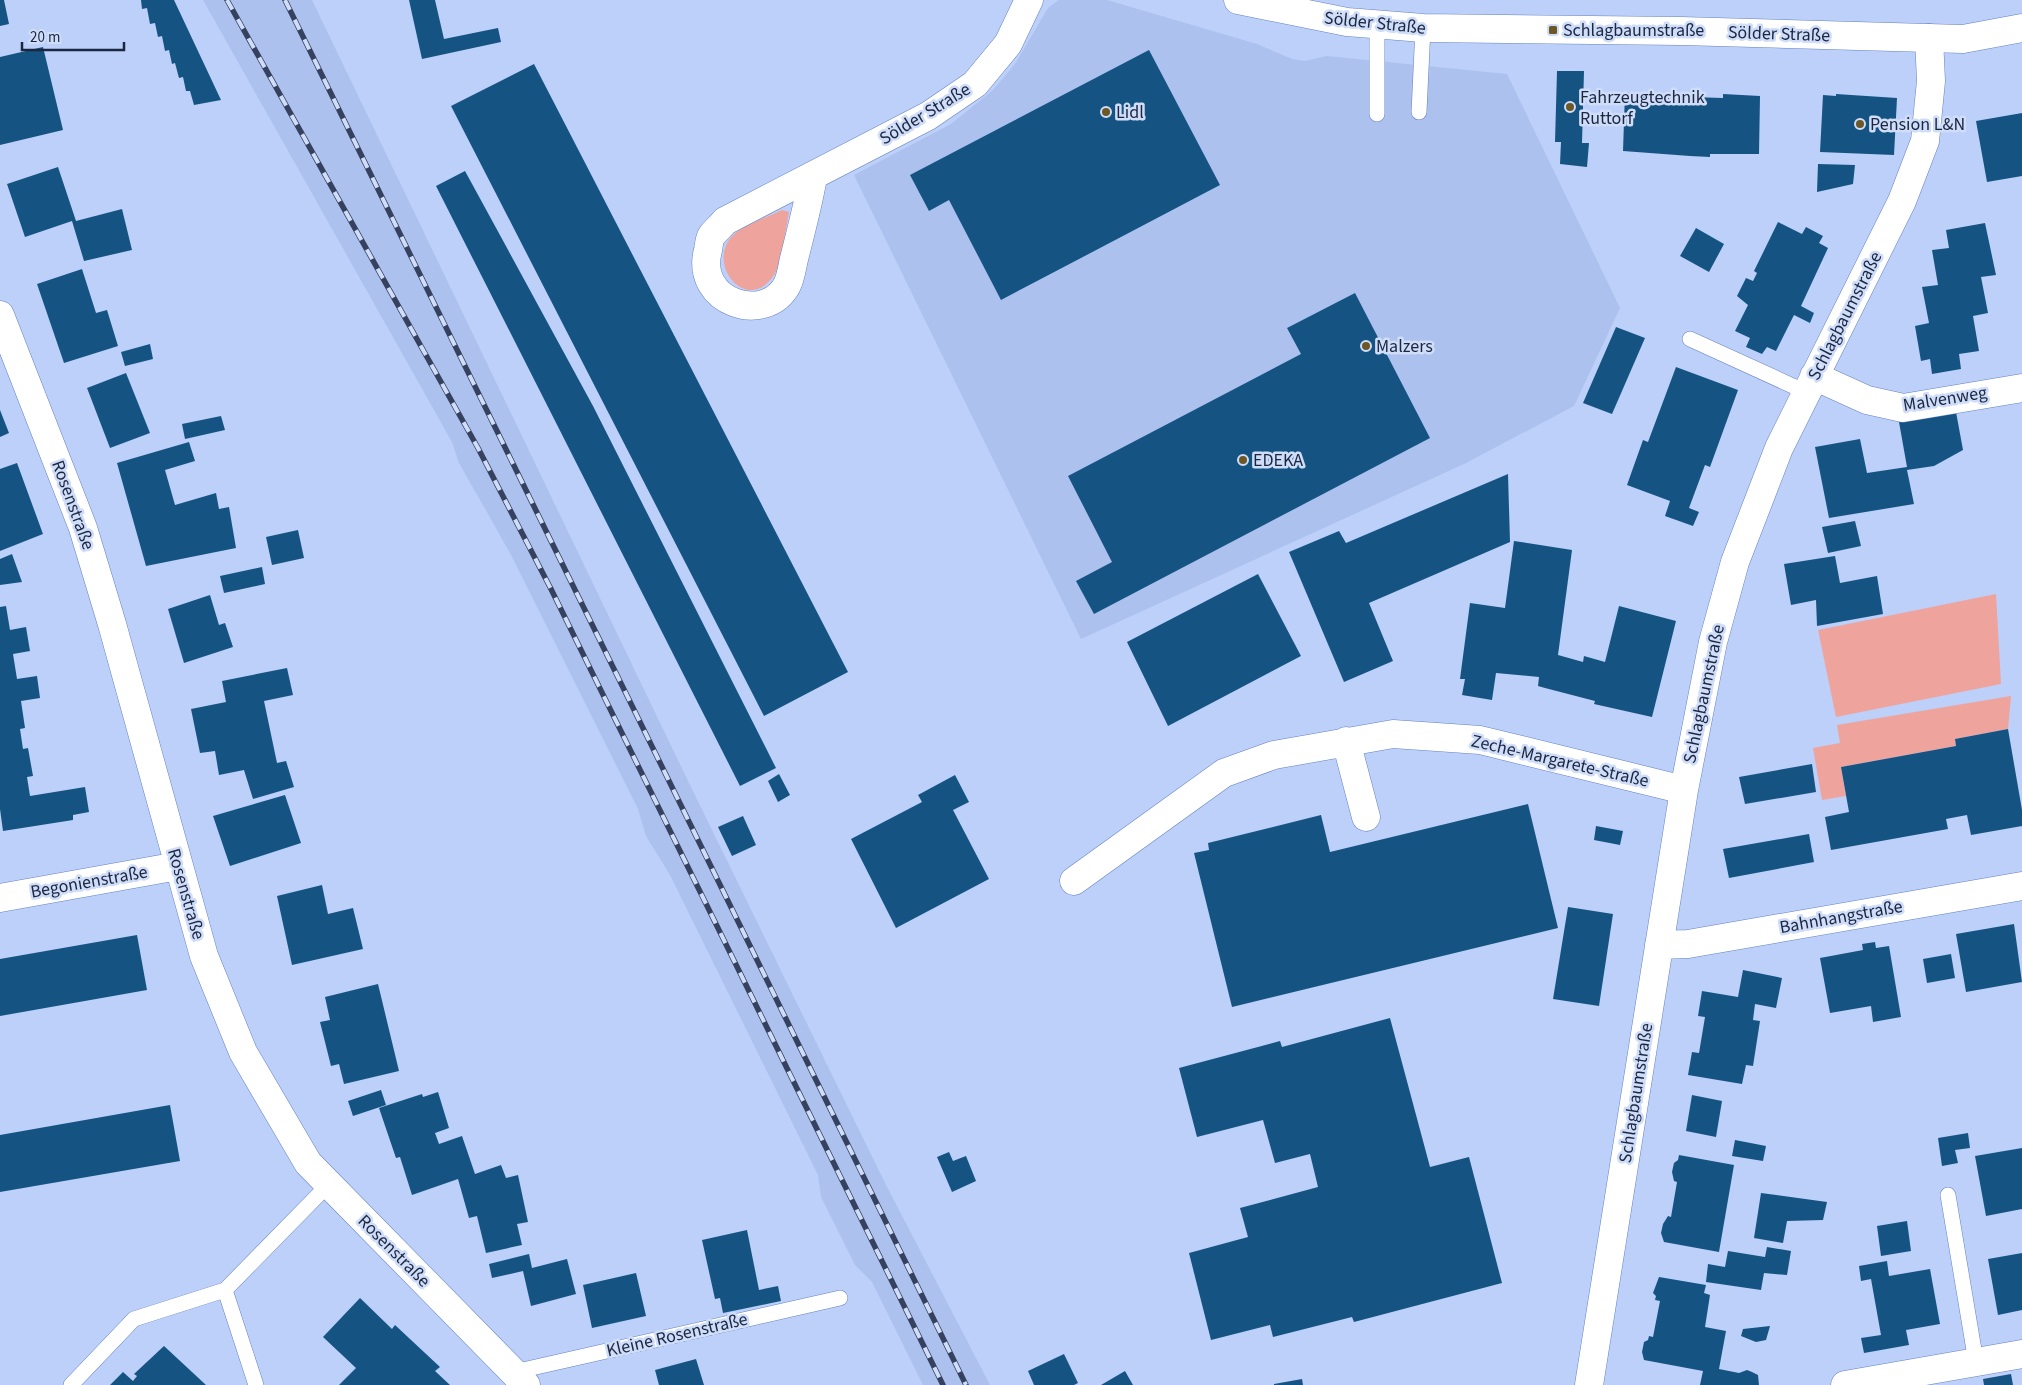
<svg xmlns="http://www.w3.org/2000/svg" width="2022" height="1385" viewBox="0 0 2022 1385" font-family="'Source Sans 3',sans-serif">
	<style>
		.built { fill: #acc1ee }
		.green { fill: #eea49d }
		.building { fill: #155482 }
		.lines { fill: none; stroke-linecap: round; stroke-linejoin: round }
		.service-casing { stroke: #6481c2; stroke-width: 16 }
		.minor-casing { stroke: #6481c2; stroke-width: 29 }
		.secondary-casing { stroke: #6481c2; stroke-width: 29 }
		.service { stroke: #fff; stroke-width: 15 }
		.minor { stroke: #fff; stroke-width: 28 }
		.secondary { stroke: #fff; stroke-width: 28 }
		.rail-casing { stroke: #35415e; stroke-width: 5.5 }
		.rail { stroke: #cfddf9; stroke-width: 4; stroke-dasharray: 11; stroke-linecap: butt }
		.poi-dot { fill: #6c5726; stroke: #cfddf9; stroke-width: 2 }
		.labels { text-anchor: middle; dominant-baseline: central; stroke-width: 5; stroke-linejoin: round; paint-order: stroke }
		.street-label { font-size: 18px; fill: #1b2641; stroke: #cfddf9 }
		.poi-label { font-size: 18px; fill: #1b2641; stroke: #cfddf9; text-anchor: start }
	</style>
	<rect width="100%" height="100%" fill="#bcd0fa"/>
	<path class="built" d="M203,0H312L689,783L885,1183L990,1385H923L872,1282L855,1265L821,1197L818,1175L670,875L646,836L638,809L510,553L459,463L452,442Z
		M1059,0H1107L1257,44L1292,59L1305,61L1327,56L1507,74L1620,308L1574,406L1466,463L1081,639L854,175L951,124L993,90L1015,64L1048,8Z"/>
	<path class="green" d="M782,210L789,212C786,227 781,265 774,275C746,318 700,258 738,231C751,222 768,217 782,210Z
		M1996,594L2001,684L1836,717L1818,630Z
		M2011,696L2008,729L1955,739L1956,746L1841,767L1846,796L1822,800L1813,748L1840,743L1837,725Z"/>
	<path class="building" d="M0,0H4L9,24L0,26Z
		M141,0H174L221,100L194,105L190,91H186L183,77L179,78L175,63L172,64L169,50L165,51L162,36L158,37L155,23L150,24L147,8L142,9Z
		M409,0H435L444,39L498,28L501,42L422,59Z
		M43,47L63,130L0,145V57Z
		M1149,50L1220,185L1001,300L949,200L929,211L910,175Z
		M534,64L848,672L764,716L451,106Z
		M1557,71H1584L1582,143H1589L1587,167L1560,164L1561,142H1555Z
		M1625,92L1691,97L1723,98V94L1760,96L1759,154H1710V157L1690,156L1623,151Z
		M1836,94L1897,98L1894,155L1820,152L1823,95L1836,96Z
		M2022,113V176L1987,182L1976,121Z
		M1818,164L1855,165L1853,184L1817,192Z
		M58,167L76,221L122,209L132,250L84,261L72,221L25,237L7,184Z
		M465,171L593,406L776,768L740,786L436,186Z
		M1778,222L1802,234L1806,227L1823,236L1819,243L1828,248L1801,306L1814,313L1810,323L1794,315L1776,351L1767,347L1762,354L1746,347L1750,338L1735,331L1748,305L1737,296L1746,278L1753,281L1757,273L1754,271Z
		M1985,223L1996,275L1981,277L1988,313L1973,316L1979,351L1959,354L1961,369L1932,374L1930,359L1921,361L1915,326L1929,323L1922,287L1938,285L1932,250L1949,248L1946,230Z
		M1696,228L1724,244L1709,272L1680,256Z
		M82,269L96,313L107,310L118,346L64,363L37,284Z
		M1355,293L1430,438L1094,614L1076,581L1112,562L1068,476L1301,354L1287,328Z
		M1616,327L1645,338L1612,414L1583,403Z
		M150,344L153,359L125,366L121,352Z
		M1676,367L1738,390L1710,467L1705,465L1689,508L1699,512L1693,526L1665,516L1670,501L1627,485L1643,440L1648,442Z
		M126,373L150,433L110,448L87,388Z
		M0,410L9,433L0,437Z
		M1956,412L1963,450L1934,466L1907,470L1914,504L1829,518L1815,447L1860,439L1867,473L1907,467L1899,422Z
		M221,416L225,430L185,439L182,424Z
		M189,442L195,461L165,470L175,505L216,493L219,509L229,507L236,548L146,566L117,463Z
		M17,463L43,534L0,551V469Z
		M1508,474L1510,542L1369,603L1393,661L1344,682L1289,552L1339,531L1346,543Z
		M1855,521L1861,546L1828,553L1822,527Z
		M298,530L304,558L272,565L266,537Z
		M1514,541L1572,550L1558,655L1583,662L1584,656L1605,662L1619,606L1676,621L1652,717L1594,704L1595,701L1545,688L1538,686L1539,677L1496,673L1492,700L1462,695L1465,679H1460L1470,603L1505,608Z
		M12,554L22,582L0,585V559Z
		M1835,556L1840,583L1877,576L1883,614L1817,626L1816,600L1791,605L1784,564Z
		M262,567L265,584L224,593L220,576Z
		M1258,574L1301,656L1168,726L1127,642Z
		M210,595L219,625L225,623L233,647L184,663L168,609Z
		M6,606L10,630L26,627L30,651L13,654L17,679L37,676L40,698L21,701L25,728L20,729L23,749L28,748L33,776L27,777L30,796L85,787L89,812L73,815V820L3,831L0,809V607Z
		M287,668L293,695L264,701L277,763L286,761L294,787L253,799L244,770L219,775L215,751L200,753L191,709L226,702L222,681Z
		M2008,729L2022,810V826L1971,835L1967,815L1946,819L1948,829L1831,850L1825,817L1849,812L1841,767L1956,746L1955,739Z
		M1812,764L1816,792L1745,804L1739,777Z
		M779,774L790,795L778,802L768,781Z
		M955,775L969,802L953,810L989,879L896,928L851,839L922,802L918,795Z
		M285,795L301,843L230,866L213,816Z
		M1528,804L1558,928L1232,1007L1194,853L1209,850L1208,843L1321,815L1330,852Z
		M743,816L756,845L732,856L718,827Z
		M1596,826L1623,831L1620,845L1594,840Z
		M1809,834L1814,862L1729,878L1723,849Z
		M322,885L328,914L353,908L363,949L292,965L277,896Z
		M1568,907L1613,914L1599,1006L1553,999Z
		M2014,924L2022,982L1966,992L1956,934Z
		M137,935L147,990L0,1016V959Z
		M1875,942L1876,948L1889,946L1901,1017L1873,1022L1871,1006L1830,1013L1820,958L1863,950L1862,944Z
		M1951,954L1955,978L1927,983L1923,959Z
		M1743,970L1782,978L1776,1008L1755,1004L1753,1020L1760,1021L1753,1066L1746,1065L1742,1084L1688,1075L1692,1052L1699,1053L1705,1017L1698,1016L1702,991L1738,997Z
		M378,984L399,1071L344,1084L339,1064L331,1066L320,1022L330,1020L325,997Z
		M1390,1018L1430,1167L1469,1157L1502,1283L1354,1322L1352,1317L1273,1337L1270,1325L1211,1340L1189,1253L1248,1237L1240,1208L1318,1187L1310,1154L1275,1163L1263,1120L1197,1137L1179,1068L1280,1041L1282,1047Z
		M381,1090L386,1105L353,1116L348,1101Z
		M438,1092L449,1128L435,1133L439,1144L462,1136L475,1174L501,1165L506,1178L518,1175L528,1222L517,1224L522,1245L486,1253L477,1216L469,1218L458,1179L412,1195L400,1157L396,1158L379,1108L422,1094L423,1097Z
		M1692,1095L1722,1101L1716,1137L1686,1131Z
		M170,1105L180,1161L0,1192V1135Z
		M1968,1133L1970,1148L1955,1150L1958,1163L1942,1166L1938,1138Z
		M1735,1140L1766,1146L1763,1161L1732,1156Z
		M2022,1148V1209L1986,1216L1975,1156Z
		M949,1152L953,1161L966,1156L976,1181L952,1192L937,1157Z
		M1679,1155L1734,1165L1719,1252L1664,1242L1661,1233L1663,1224L1668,1216L1671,1217L1677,1182L1674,1181L1672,1172L1674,1163L1678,1160Z
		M1761,1193L1827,1202L1823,1220L1787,1221L1783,1243L1754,1238Z
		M1907,1221L1911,1251L1881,1256L1877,1226Z
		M747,1230L759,1290L778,1286L781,1301L723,1313L720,1298L715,1299L702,1240Z
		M1767,1247L1791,1251L1787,1275L1764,1273L1761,1290L1706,1282L1708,1264L1725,1267L1728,1251L1765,1257Z
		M2022,1253V1310L1998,1315L1988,1259Z
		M529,1254L532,1268L567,1259L576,1294L531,1306L523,1271L492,1278L489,1264Z
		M1887,1261L1889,1276L1930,1269L1940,1324L1906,1330L1909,1345L1864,1353L1861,1338L1881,1335L1871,1279L1861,1281L1859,1266Z
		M636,1273L646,1316L592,1328L583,1285Z
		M1659,1277L1706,1285L1704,1293L1710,1295L1705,1327L1726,1331L1719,1369L1739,1373L1747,1370L1752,1372L1758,1375L1759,1385H1700L1703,1371L1644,1360L1642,1352L1644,1342L1648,1340L1649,1336L1653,1337L1660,1301L1655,1300L1656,1296L1653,1293Z
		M360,1298L392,1329L395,1325L440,1367L435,1371L450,1385H339L356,1368L323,1337Z
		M1770,1326L1766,1340L1756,1342L1741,1336L1743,1329Z
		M164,1346L206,1385H110L123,1372L133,1381L137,1376L134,1374Z
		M1064,1354L1078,1383L1074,1385H1034L1028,1371Z
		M696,1359L704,1385H659L655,1370Z
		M1125,1371L1133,1385H1101Z
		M2011,1374L2013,1385H1984L1983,1379Z
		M1302,1379L1303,1385H1274V1384Z"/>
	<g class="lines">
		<defs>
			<path id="service" d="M1377,26V114
				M1419,112L1423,28
				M1690,339L1806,392
				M1948,1195L1976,1362
				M225,1290L256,1385
				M514,1372L840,1298
				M71,1385L134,1319L225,1290L328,1185"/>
			<path id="minor" d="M813,177C808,205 801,231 794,259C792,267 791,277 787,285C766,325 694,303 708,250C709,245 709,239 712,235C716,230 721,226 725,221L928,116L975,84L1008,44L1029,0
				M0,315L83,528L112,624L204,956L243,1052L308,1163L526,1385
				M1814,376L1867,400L1903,408L2022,388
				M1346,741L1366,817
				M1074,881L1224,773L1274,755L1393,734L1480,740L1684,790
				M0,898L178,866
				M1659,945L1688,944L2022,886
				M1589,1385L1684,790L1713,642L1735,562L1779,448L1902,201L1925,141L1931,81L1929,38
				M1845,1385L2022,1354"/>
			<path id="secondary" d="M1238,0L1347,22L1423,28L1681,31L1963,39L2022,28"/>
		</defs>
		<use href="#service" class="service-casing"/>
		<use href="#minor" class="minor-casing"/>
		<use href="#secondary" class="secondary-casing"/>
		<use href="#service" class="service"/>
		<use href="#minor" class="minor"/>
		<use href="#secondary" class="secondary"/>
		<defs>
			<path id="rail" d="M227,0L478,448L551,589L943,1385
				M285,0L966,1385"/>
		</defs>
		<use href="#rail" class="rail-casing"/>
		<use href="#rail" class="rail"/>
	</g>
	<g class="poi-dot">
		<rect x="1548" y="25" width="10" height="10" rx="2.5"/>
		<circle cx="1570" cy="107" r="5"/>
		<circle cx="1106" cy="112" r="5"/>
		<circle cx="1860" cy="124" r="5"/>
		<circle cx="1366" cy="346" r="5"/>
		<circle cx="1243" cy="460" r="5"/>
	</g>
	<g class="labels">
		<g class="street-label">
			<text transform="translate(1375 23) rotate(6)">Sölder Straße</text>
			<text transform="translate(1779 34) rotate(2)">Sölder Straße</text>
			<text transform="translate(925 114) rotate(-31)">Sölder Straße</text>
			<text transform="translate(1845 316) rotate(-63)">Schlagbaumstraße</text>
			<text transform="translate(1945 399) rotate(-9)">Malvenweg</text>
			<text transform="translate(73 505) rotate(70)">Rosenstraße</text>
			<text transform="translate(1704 694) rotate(-78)">Schlagbaumstraße</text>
			<text transform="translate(1560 761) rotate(13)">Zeche-Margarete-Straße</text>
			<text transform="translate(89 882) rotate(-10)">Begonienstraße</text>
			<text transform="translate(186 894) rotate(74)">Rosenstraße</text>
			<text transform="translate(1841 917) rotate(-10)">Bahnhangstraße</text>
			<text transform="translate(1636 1093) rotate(-81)">Schlagbaumstraße</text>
			<text transform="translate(394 1251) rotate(45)">Rosenstraße</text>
			<text transform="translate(677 1335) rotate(-13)">Kleine Rosenstraße</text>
		</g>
		<g class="poi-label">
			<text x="1563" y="30">Schlagbaumstraße</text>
			<text x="1580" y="97">Fahrzeugtechnik<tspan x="1580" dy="21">Ruttorf</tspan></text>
			<text x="1116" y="112">Lidl</text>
			<text x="1870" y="124">Pension L&amp;N</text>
			<text x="1376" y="346">Malzers</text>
			<text x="1253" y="460">EDEKA</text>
		</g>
	</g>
	<path d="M22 42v8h102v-8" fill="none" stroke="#1b2641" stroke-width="2.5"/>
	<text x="30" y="42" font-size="15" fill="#1b2641" stroke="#cfddf9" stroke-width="4" paint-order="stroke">20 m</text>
</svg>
